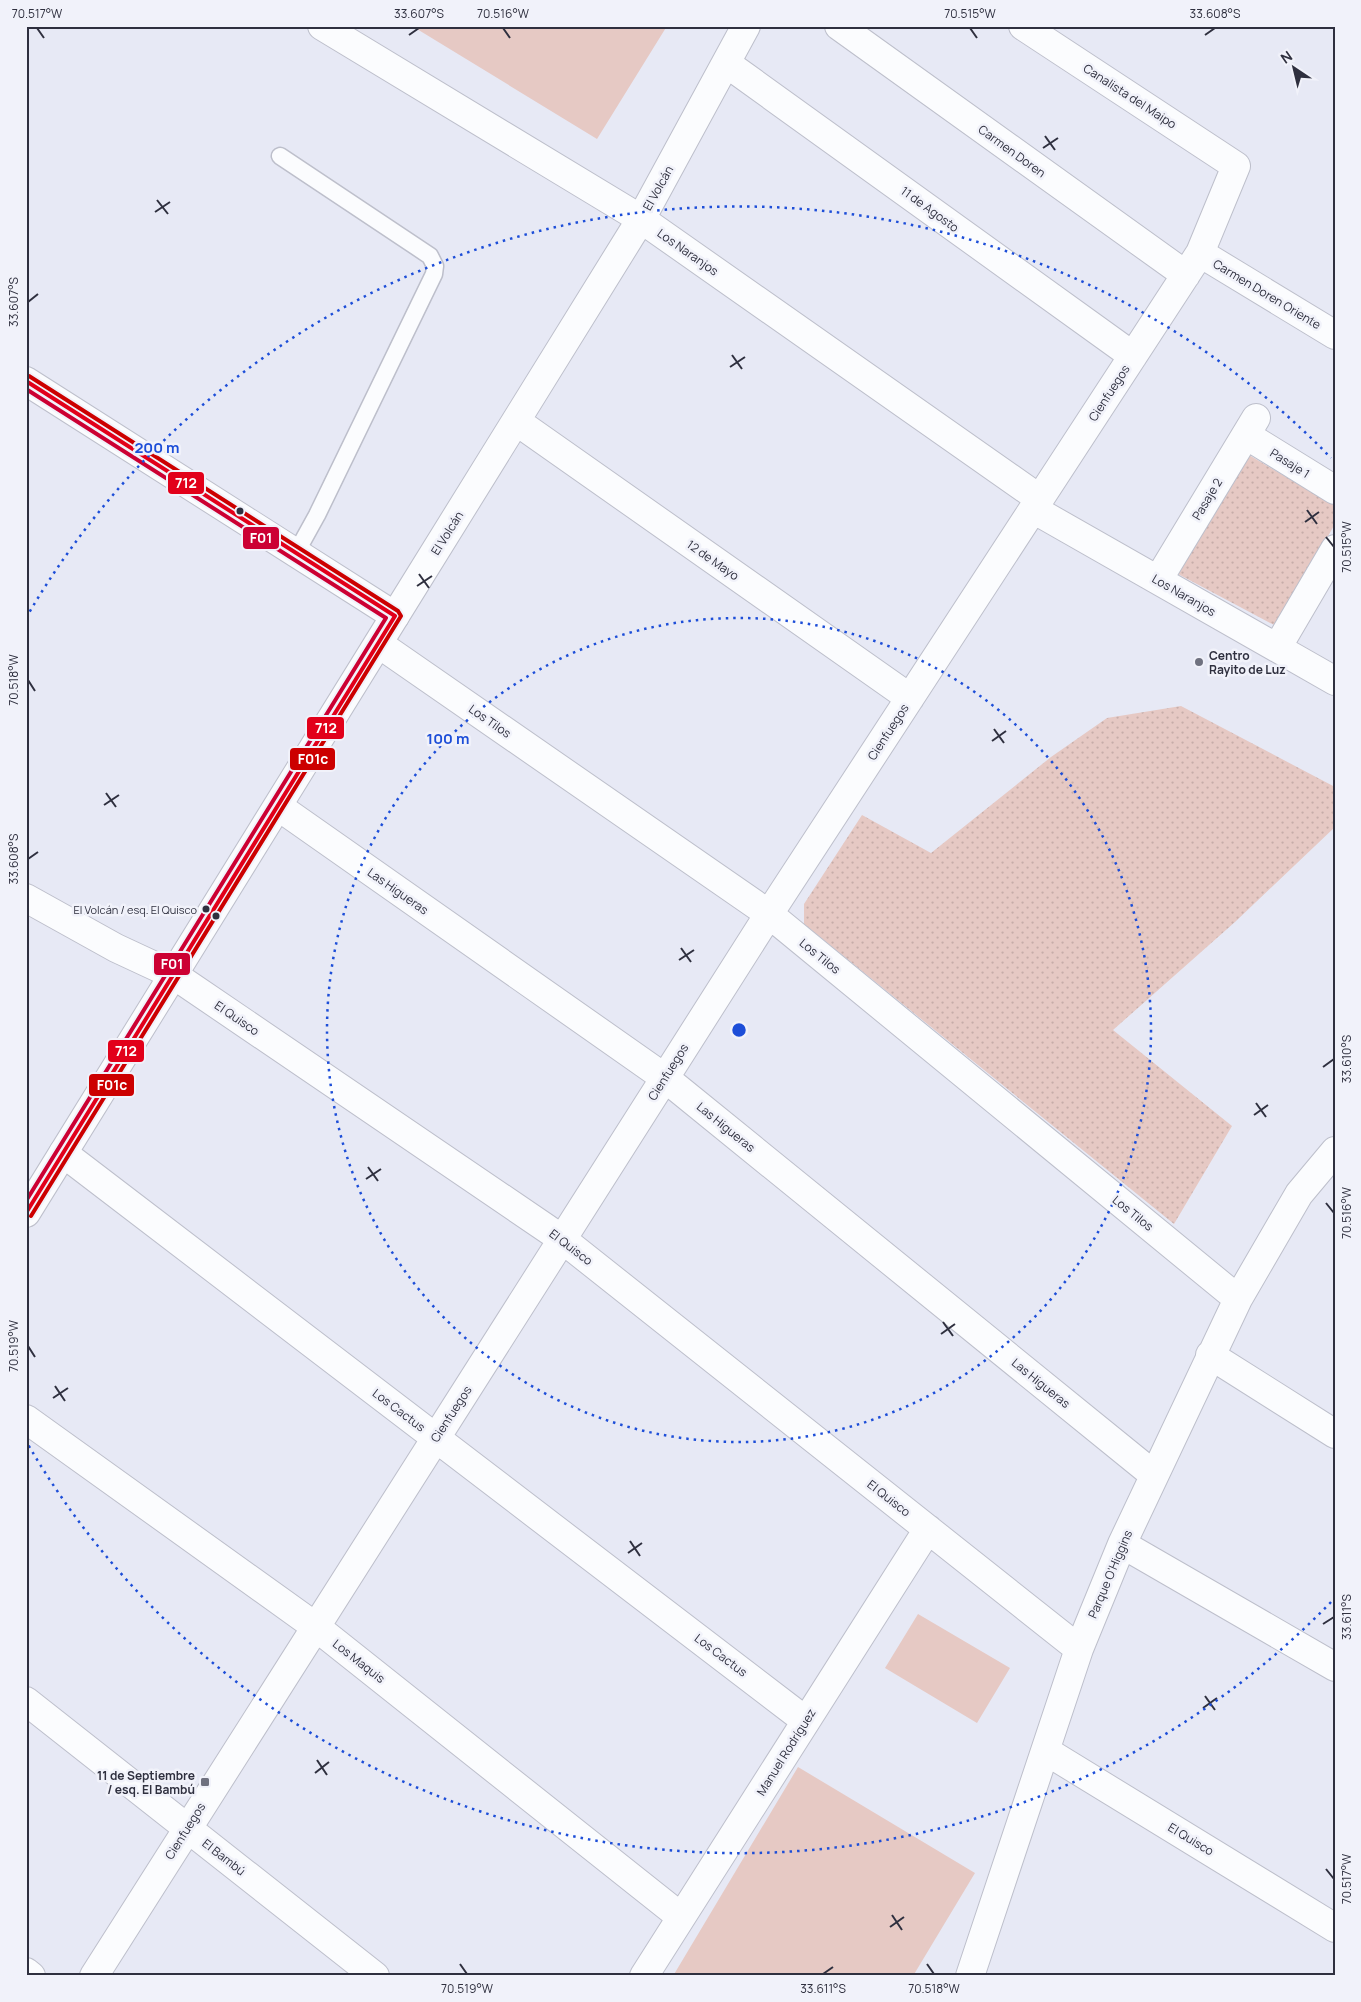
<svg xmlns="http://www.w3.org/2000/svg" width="1361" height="2002" viewBox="0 0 1361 2002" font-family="Manrope,sans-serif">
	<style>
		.park { fill: url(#park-dots) }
		.pitch { fill: #e6c9c4 }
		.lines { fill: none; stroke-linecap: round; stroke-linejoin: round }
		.service-casing { stroke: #bdbfcb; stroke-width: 19 }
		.minor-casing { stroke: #bdbfcb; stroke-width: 30 }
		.tertiary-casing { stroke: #bdbfcb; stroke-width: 30 }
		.service { stroke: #fbfcfe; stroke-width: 16 }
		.minor { stroke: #fbfcfe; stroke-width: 28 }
		.tertiary { stroke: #fbfcfe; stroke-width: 28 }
		.bus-1-casing { stroke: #f1f2fa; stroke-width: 8 }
		.bus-2-casing { stroke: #f1f2fa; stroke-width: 8 }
		.bus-3-casing { stroke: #f1f2fa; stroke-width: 8 }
		.bus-1 { stroke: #e2001a; stroke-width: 4 }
		.bus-2 { stroke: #c03; stroke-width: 4 }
		.bus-3 { stroke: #c00; stroke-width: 4 }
		.ticks { fill: none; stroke: #2f303f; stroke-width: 2 }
		.ring { fill: none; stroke: #1d4ed8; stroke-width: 2.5; stroke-dasharray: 2.5 5 }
		.bus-dot { fill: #2f303f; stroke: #f1f2fa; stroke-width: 2 }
		.poi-dot { fill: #6f717f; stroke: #f1f2fa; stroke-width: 2 }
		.labels { text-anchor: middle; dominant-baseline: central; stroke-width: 5; stroke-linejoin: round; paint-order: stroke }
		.bus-label { font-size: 11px; fill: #2f303f; stroke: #f1f2fa; text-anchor: end }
		.street-label { font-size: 12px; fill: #2f303f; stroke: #f1f2fa }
		.poi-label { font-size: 12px; font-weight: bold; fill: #2f303f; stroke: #f1f2fa; text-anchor: start }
		.centre { fill: #1d4ed8; stroke: #f1f2fa; stroke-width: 2.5 }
		.ring-label { font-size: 15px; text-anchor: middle; font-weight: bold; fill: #1d4ed8; stroke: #f1f2fa; stroke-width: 5; stroke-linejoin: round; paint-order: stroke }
		.line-badge { stroke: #f1f2fa; stroke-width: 2 }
		.badge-label { font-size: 14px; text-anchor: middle; font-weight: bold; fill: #fff }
		.neatline { fill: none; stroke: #2f303f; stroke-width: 2 }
		.ticks-label { font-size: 12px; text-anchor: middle; fill: #2f303f }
	</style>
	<defs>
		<pattern id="park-dots" width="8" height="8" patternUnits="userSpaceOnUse" patternTransform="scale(1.25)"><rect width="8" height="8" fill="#e6c9c4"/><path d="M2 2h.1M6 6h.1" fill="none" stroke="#c6ada9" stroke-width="1.8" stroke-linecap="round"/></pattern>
	</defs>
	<rect width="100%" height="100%" fill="#e7e9f5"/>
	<path class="park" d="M1249,455L1335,506V524L1276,626L1178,574Z
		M1181,706L1335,787V827L1235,922L1113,1030L1232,1126L1174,1224L804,924V904L862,815L931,853L1051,757L1107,718Z"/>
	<path class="pitch" d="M412,26H667L597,139Z
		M918,1614L1010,1668L977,1723L885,1668Z
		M798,1767L975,1873L913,1976H673Z"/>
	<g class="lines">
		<defs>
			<path id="service" d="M280,156L430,256L435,266L434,274L317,515L296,553"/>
			<path id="minor" d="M322,26L641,219L1040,499
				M839,26L1186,275
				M726,63L1133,356
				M1200,253L1335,335
				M516,421L910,698
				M1246,435L1335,490
				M1033,509L1335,681
				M1158,580L1256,418
				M395,616L641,219L746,26
				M379,644L769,914L1238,1299
				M1277,648L1335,549
				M279,807L665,1078L1154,1475
				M26,898L116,948L174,975L562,1239L1079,1649
				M63,1153L806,1721
				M1210,1355L1335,1434
				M26,1419L316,1627L681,1917
				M1122,1544L1335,1667
				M26,1701L375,1976
				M1046,1751L1335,1928
				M26,1972L31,1976
				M94,1976L769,914L1200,253L1236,166L1023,26
				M644,1976L928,1529
				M970,1976L1079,1649L1122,1544L1238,1299L1299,1194L1335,1151"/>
			<path id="tertiary" d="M26,381L395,616L26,1213"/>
		</defs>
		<use href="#service" class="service-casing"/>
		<use href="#minor" class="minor-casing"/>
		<use href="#tertiary" class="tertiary-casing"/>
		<use href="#service" class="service"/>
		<use href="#minor" class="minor"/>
		<use href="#tertiary" class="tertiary"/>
		<defs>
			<path id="bus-1" d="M26,381L395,616L26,1213"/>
			<path id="bus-2" d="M26,389L386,618L26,1201"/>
			<path id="bus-3" d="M29,376L398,611L401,616L31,1216"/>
		</defs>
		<use href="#bus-1" class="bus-1-casing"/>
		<use href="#bus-2" class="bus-2-casing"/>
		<use href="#bus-3" class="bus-3-casing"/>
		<use href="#bus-1" class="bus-1"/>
		<use href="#bus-2" class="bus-2"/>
		<use href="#bus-3" class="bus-3"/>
	</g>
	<path class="ticks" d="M37,28L44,38M503,28L510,38M970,28L977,38M409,35L419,28M1205,35L1215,28M1045,136L1055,150M1043,148L1058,138M157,200L168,214M155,212L170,202M28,302L38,294M732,355L742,369M730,367L745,357M1307,510L1317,524M1305,522L1319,512M1326,537L1334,547M419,574L429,588M417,586L432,576M28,680L35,691M994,729L1004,743M992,741L1006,731M106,793L116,807M104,805L119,795M28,859L38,852M681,948L691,962M679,960L694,950M1323,1067L1334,1059M1256,1103L1266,1117M1254,1115L1268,1105M368,1167L378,1181M366,1179L381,1169M1326,1203L1334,1213M943,1322L953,1336M941,1334L955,1324M28,1346L35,1357M55,1386L65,1401M53,1398L68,1388M630,1541L640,1556M628,1553L642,1543M1323,1624L1334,1617M1205,1696L1215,1710M1203,1708L1217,1698M317,1760L327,1775M315,1773L329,1762M1326,1869L1334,1879M892,1915L902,1930M890,1927L904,1917M460,1964L467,1974M927,1964L934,1974M823,1974L833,1967"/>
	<g class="ring">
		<circle cx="739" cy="1030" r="412"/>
		<path d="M1331 1602A823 823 0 0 1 26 1441M26 618A823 823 0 0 1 1331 458"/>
	</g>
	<g class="bus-dot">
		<circle cx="240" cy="511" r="4.5"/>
		<circle cx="206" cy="909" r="4.5"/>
		<circle cx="216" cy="916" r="4.5"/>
	</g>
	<g class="poi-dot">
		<circle cx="1199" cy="662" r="5"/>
		<rect x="200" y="1777" width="10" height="10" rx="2.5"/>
	</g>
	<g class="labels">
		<g class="bus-label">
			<text x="197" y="909">El Volcán / esq. El Quisco</text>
		</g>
		<g class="street-label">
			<text transform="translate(1130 96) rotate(33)">Canalista del Maipo</text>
			<text transform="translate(1012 151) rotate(36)">Carmen Doren</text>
			<text transform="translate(658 188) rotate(-61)">El Volcán</text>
			<text transform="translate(930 209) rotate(36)">11 de Agosto</text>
			<text transform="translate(688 252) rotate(35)">Los Naranjos</text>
			<text transform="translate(1267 294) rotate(31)">Carmen Doren Oriente</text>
			<text transform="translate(1109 393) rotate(-57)">Cienfuegos</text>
			<text transform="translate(1290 463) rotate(32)">Pasaje 1</text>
			<text transform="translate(1207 499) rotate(-59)">Pasaje 2</text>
			<text transform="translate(447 533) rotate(-58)">El Volcán</text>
			<text transform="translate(713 560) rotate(35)">12 de Mayo</text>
			<text transform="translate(1184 595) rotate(30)">Los Naranjos</text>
			<text transform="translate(490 721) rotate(35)">Los Tilos</text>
			<text transform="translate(888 732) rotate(-57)">Cienfuegos</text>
			<text transform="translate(398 891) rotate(35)">Las Higueras</text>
			<text transform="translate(820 956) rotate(39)">Los Tilos</text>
			<text transform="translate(237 1018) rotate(34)">El Quisco</text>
			<text transform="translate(668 1072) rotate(-58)">Cienfuegos</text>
			<text transform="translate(726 1127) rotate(39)">Las Higueras</text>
			<text transform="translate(1133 1213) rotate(39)">Los Tilos</text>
			<text transform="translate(571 1247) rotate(37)">El Quisco</text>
			<text transform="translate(1041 1383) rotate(39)">Las Higueras</text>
			<text transform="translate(399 1410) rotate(37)">Los Cactus</text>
			<text transform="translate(451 1414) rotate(-57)">Cienfuegos</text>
			<text transform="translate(889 1498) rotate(38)">El Quisco</text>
			<text transform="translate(1110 1574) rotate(-67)">Parque O'Higgins</text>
			<text transform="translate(721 1655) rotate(37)">Los Cactus</text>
			<text transform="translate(359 1661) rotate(38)">Los Maquis</text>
			<text transform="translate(786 1752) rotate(-58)">Manuel Rodríguez</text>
			<text transform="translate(185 1831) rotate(-58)">Cienfuegos</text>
			<text transform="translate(1191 1839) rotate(31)">El Quisco</text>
			<text transform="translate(224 1857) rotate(38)">El Bambú</text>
		</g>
		<g class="poi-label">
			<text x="1209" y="655">Centro<tspan x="1209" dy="14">Rayito de Luz</tspan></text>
			<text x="195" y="1775" text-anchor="end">11 de Septiembre<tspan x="195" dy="14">/ esq. El Bambú</tspan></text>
		</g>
	</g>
	<circle cx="739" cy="1030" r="8" class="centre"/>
	<g class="ring-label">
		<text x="157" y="453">200 m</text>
		<text x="448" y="744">100 m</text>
	</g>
	<g class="line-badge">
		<rect x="167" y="471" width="38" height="24" rx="5" fill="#e2001a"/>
		<rect x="242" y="526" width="38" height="24" rx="5" fill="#c03"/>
		<rect x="306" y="716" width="39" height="24" rx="5" fill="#e2001a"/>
		<rect x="289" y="747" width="47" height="24" rx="5" fill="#c00"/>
		<rect x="153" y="952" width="38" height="24" rx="5" fill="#c03"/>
		<rect x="107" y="1039" width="38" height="24" rx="5" fill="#e2001a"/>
		<rect x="88" y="1073" width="47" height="24" rx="5" fill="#c00"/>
	</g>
	<g class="badge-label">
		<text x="186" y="488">712</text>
		<text x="261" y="543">F01</text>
		<text x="326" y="733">712</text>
		<text x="313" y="764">F01c</text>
		<text x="172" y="969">F01</text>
		<text x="126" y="1056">712</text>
		<text x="112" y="1090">F01c</text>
	</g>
	<rect width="1361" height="2002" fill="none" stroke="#f1f2fa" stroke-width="55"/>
	<g transform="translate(1294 68) rotate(325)" stroke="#f1f2fa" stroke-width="4" paint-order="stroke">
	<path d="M0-4L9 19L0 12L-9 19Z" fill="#2f303f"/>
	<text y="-8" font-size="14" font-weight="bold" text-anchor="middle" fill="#2f303f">N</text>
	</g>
	<rect x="28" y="28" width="1306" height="1946" class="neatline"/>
	<g class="ticks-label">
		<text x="37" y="18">70.517°W</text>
		<text x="419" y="18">33.607°S</text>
		<text x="503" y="18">70.516°W</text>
		<text x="970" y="18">70.515°W</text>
		<text x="1215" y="18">33.608°S</text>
		<text transform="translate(14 302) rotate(-90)" y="4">33.607°S</text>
		<text transform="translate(1347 547) rotate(-90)" y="4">70.515°W</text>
		<text transform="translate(14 680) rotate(-90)" y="4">70.518°W</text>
		<text transform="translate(14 859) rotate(-90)" y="4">33.608°S</text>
		<text transform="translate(1347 1059) rotate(-90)" y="4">33.610°S</text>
		<text transform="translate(1347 1213) rotate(-90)" y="4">70.516°W</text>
		<text transform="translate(14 1346) rotate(-90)" y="4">70.519°W</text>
		<text transform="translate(1347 1617) rotate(-90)" y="4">33.611°S</text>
		<text transform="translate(1347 1879) rotate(-90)" y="4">70.517°W</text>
		<text x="467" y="1993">70.519°W</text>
		<text x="823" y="1993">33.611°S</text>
		<text x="934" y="1993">70.518°W</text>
	</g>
</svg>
